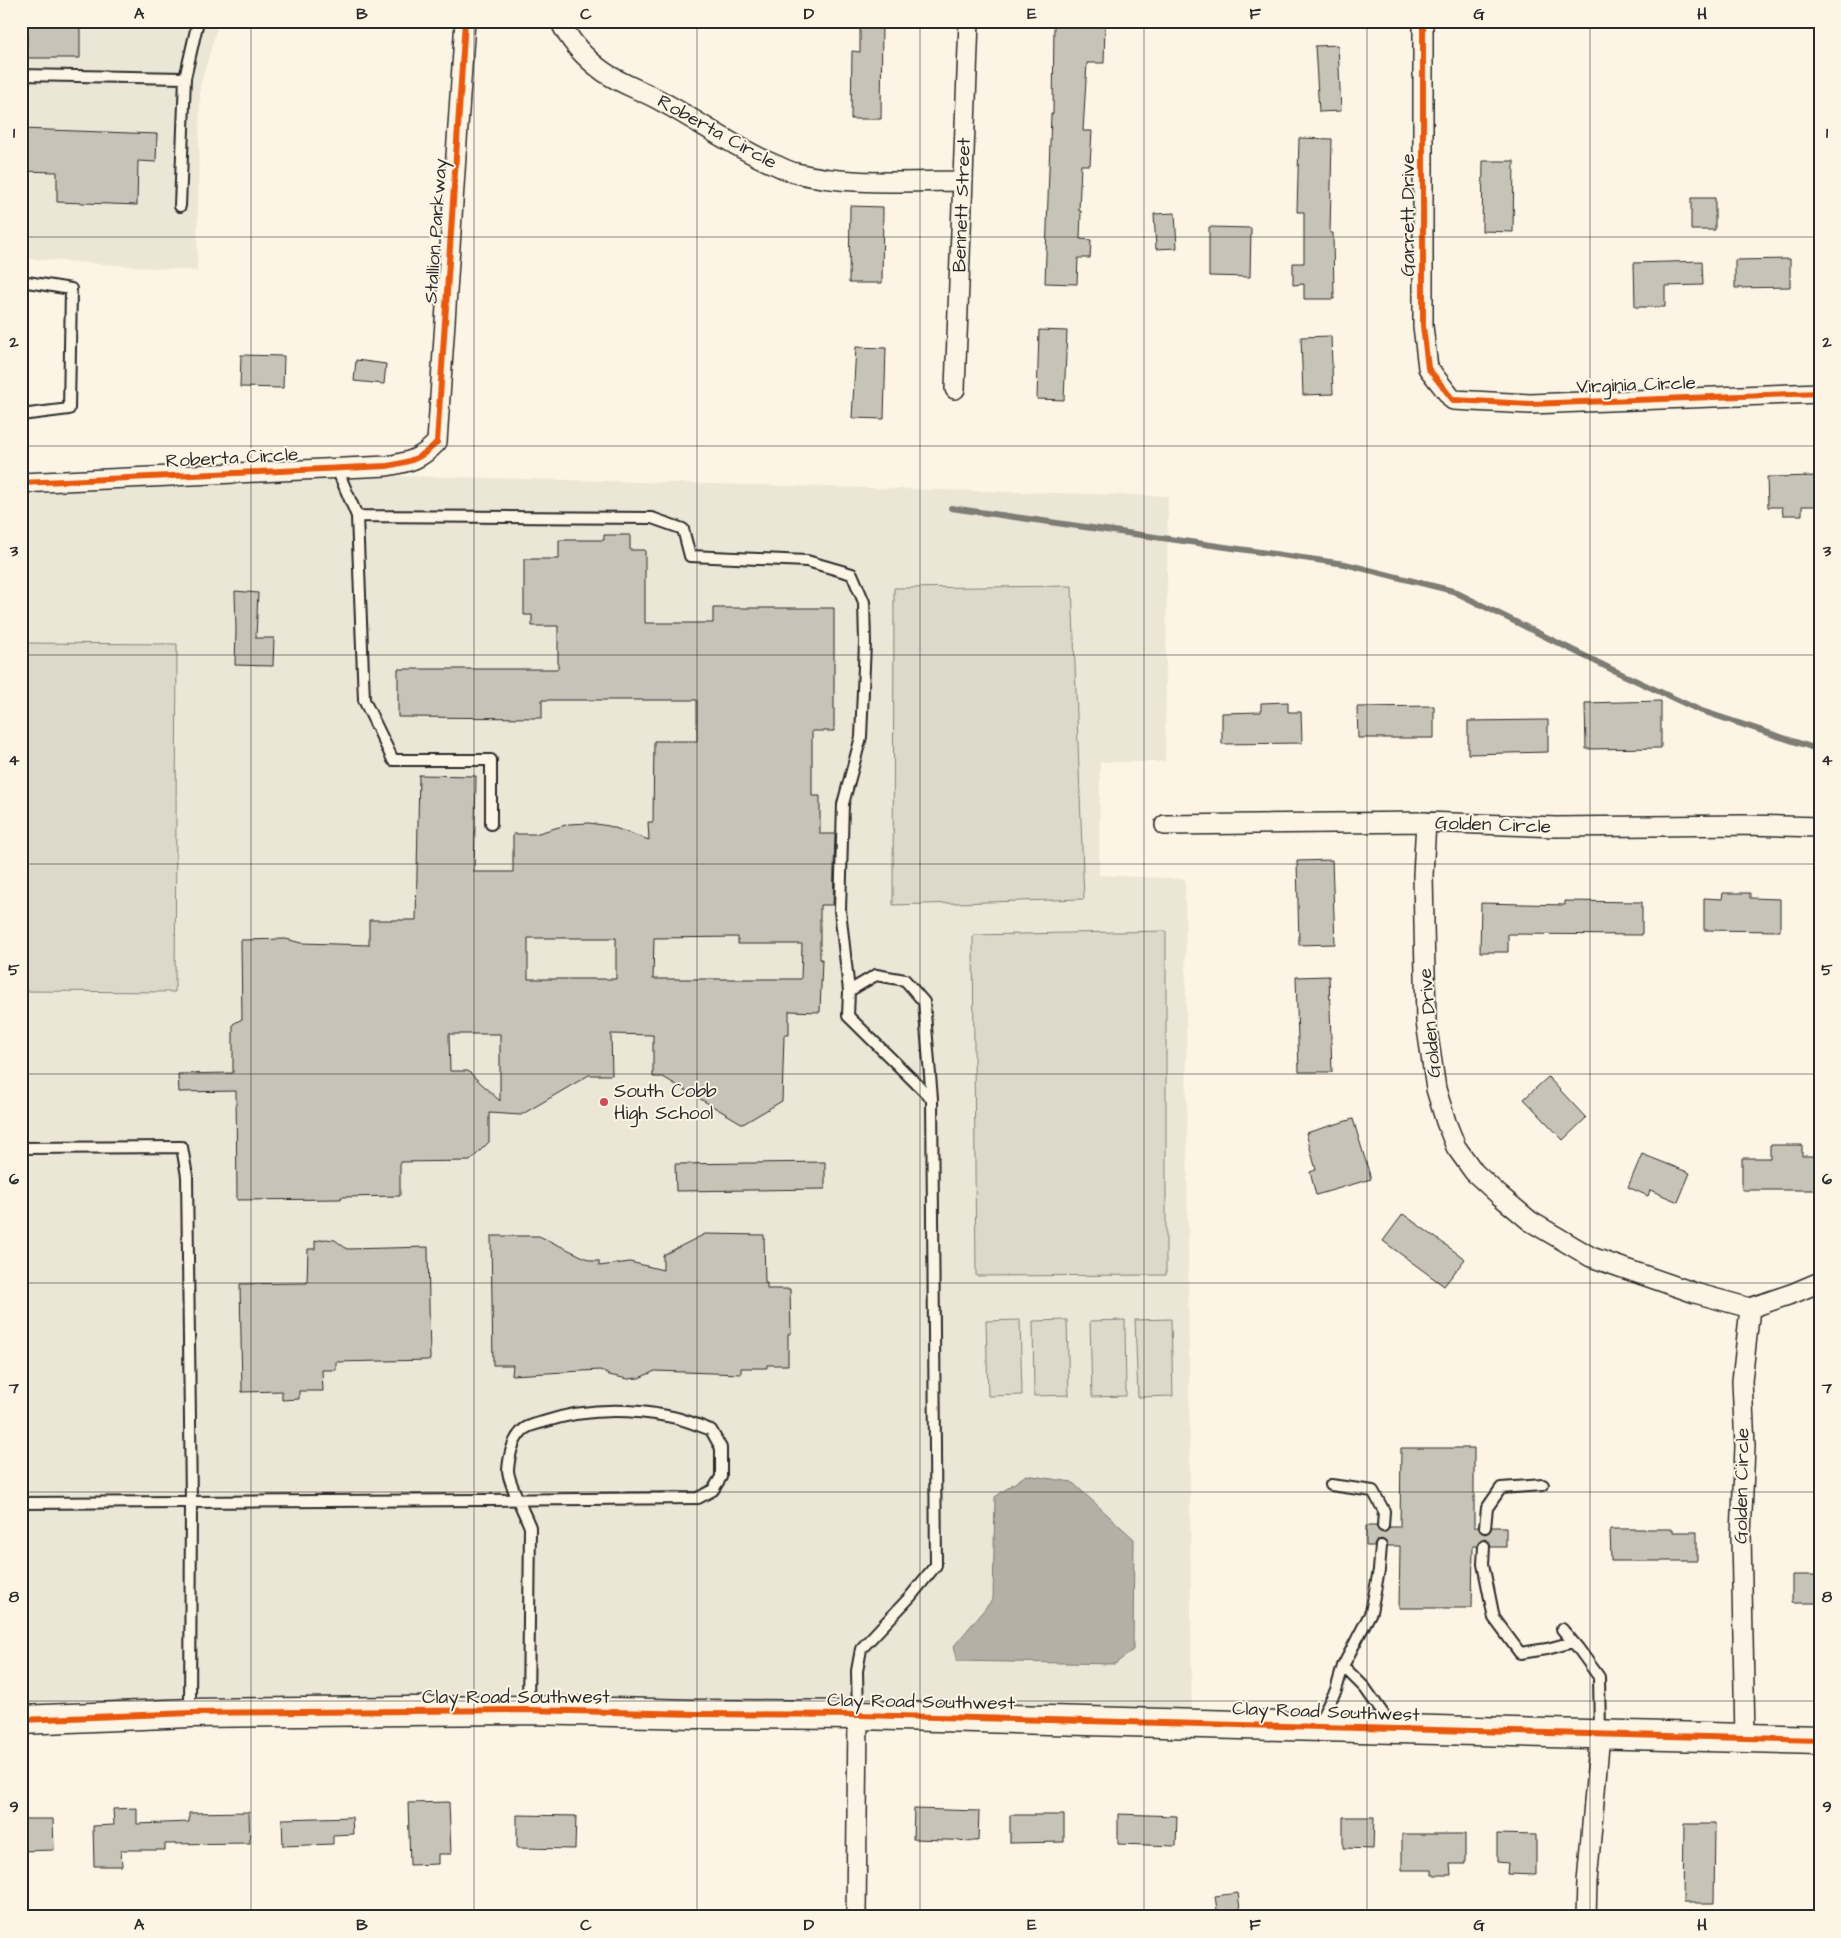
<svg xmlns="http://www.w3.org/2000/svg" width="1841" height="1938" viewBox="0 0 1841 1938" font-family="'Architects Daughter',sans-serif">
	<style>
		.built { fill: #ece6d7 }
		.green { fill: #ded8ca; stroke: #84827a }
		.water { fill: #b4b0a5; stroke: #7d7b74 }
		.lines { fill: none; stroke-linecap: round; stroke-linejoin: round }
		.stream { stroke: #7d7b74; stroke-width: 6 }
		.building { fill: #c8c3b7; stroke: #2b2b2b; fill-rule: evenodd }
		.lane-casing { stroke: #2b2b2b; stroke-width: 14 }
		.street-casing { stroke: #2b2b2b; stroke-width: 22 }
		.secondary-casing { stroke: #2b2b2b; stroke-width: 31 }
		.lane { stroke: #fcf5e5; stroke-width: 10 }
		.street { stroke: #fcf5e5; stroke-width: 19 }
		.secondary { stroke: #fcf5e5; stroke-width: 28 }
		.cycleway-casing { stroke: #fcf5e5; stroke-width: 9 }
		.cycleway { stroke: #e8590c; stroke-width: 6 }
		.grid { fill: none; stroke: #2b2b2b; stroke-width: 1; stroke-opacity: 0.55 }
		.poi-dot { fill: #d1495b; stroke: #fcf5e5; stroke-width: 2 }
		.labels { text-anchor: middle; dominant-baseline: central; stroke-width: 4; stroke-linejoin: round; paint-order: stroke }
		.street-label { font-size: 19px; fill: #2b2b2b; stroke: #fcf5e5 }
		.poi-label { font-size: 19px; fill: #2b2b2b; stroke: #fcf5e5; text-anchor: start }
		.neatline { fill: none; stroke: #2b2b2b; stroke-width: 2 }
		.grid-label { font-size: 16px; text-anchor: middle; font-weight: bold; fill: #2b2b2b }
	</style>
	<rect width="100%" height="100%" fill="#fcf5e5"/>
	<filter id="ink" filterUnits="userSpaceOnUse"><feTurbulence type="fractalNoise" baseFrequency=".02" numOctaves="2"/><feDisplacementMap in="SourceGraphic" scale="10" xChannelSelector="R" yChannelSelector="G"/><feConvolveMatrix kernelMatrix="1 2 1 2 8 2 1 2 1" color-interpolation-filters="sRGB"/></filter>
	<g filter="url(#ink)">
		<path class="built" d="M21,21H219L200,86L197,271L21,258Z
			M138,472L455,477L1168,496L1165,762H1100L1099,875L1185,879L1192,1736L874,1724L21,1728V478Z"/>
		<path class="green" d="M1072,586L1084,899L893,905L894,588Z
			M21,643L177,644L175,992L21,991Z
			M1166,931V1275L976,1276L973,935Z
			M1171,1319L1173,1396L1138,1397L1135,1320Z
			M1020,1320L1022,1395L988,1396L986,1321Z
			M1067,1320L1069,1395L1034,1396L1033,1321Z
			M1125,1320L1126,1396L1092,1397L1090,1321Z"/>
		<path class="water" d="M1026,1475L1072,1482L1134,1539L1133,1650L1115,1664L957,1661L954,1646L993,1599L995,1497Z"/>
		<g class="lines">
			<path class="stream" d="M951,508L1345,564L1453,591L1613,670L1699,710L1820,750"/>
		</g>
		<path class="building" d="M28,21H80V58H26Z
			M860,21H882L881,119H851L852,51L860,52Z
			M1054,21H1087V25H1105L1104,63H1087L1083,131H1092L1090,165H1081L1079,211H1081L1080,239L1091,240L1090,258H1078L1077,284L1045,283L1051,114H1053Z
			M1338,45L1341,111L1319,112L1315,46Z
			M21,129L157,134L156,162L138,161L137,205L57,202V172L21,171Z
			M1299,138L1332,139L1330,233H1333L1334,299H1304V284L1293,285V263H1304V212H1297Z
			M1483,161H1514L1513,232L1482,231Z
			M1691,198H1715V230H1691Z
			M850,206L883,207L882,283H849Z
			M1175,213L1177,248L1156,249L1154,214Z
			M1209,227L1251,228L1250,277L1209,276Z
			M1790,259V287L1735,288V260Z
			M1702,261L1703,285L1665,286V307H1635L1634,263Z
			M1039,330L1067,331L1064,400L1037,399Z
			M1331,336L1333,394L1303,395L1301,337Z
			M856,347L886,348L884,419L852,418Z
			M241,355L284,356L283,388L240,387Z
			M356,360L386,364L384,384L354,381Z
			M1820,476V506H1802V515H1783L1782,507H1768L1767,477Z
			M604,535H630V550H645V623H713V608H834V731H812V796H820V834H835L833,905H820V959H822L820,1012L789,1011V1035H784L782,1101L743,1124L663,1077H653V1035L611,1034L612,1075H589L521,1115L489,1113V1142L470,1161L400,1162V1196L341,1197V1199L237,1200L236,1091L179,1092L178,1074L233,1073V1024L242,1019L241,940L286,939L301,943L369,945V920H416L419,775L476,776L474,872H513V834H535L569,824L589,823L609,826L649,840L648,822H653L654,741H697V700H542V718L398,717V669H558V626H532V615H524V559H559V540H604ZM738,937V944H802L801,979H653L654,938ZM528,938H616V979H528ZM449,1034H500V1101L468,1071H450Z
			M235,591L258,593L256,638H274L273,666L235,665L236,630Z
			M1661,701V748L1586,749L1585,703Z
			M1288,702V712H1301L1302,743L1222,744V713L1261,712V703Z
			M1434,706V738H1358L1357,707Z
			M1548,720V752L1468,754V721Z
			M1332,860L1335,944L1299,945L1297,861Z
			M1723,893H1750V898L1780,899V931L1704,930V898L1722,899Z
			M1565,901L1642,902V935L1508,934V952H1480L1481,903L1565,905Z
			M1329,976L1332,1072H1299L1296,977Z
			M1548,1077L1586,1118L1563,1140L1524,1099Z
			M1353,1119L1371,1179L1316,1195L1310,1172L1316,1170L1306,1133Z
			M1770,1145H1802V1156H1820V1190H1742V1158H1770Z
			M1642,1154L1690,1173L1678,1202L1650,1190L1648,1196L1628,1187Z
			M825,1162V1189L676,1191L675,1164Z
			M1403,1214L1465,1259L1444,1286L1383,1241Z
			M705,1234L764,1235L765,1283H767V1289H790L791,1334H788V1365H767V1368H741V1374L655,1371L639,1378L628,1379L609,1375L600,1370L512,1375L513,1365H493L491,1236H539L592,1261H599V1266L630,1262L663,1270V1255Z
			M325,1239L335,1240L347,1249L428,1247L430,1360L336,1362V1370H322L323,1391H299V1399L282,1400V1391L242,1392L240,1284L307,1283L308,1249H315V1241Z
			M1401,1448H1474V1527H1478L1481,1532L1485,1534L1490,1531L1492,1527H1506V1547H1491L1488,1541L1484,1539L1479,1542L1477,1546H1473L1472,1608H1399L1400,1546H1388L1385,1541L1381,1539L1376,1542L1374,1546H1366V1526H1376L1379,1531L1383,1533L1388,1530L1390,1527H1400Z
			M1610,1529H1673V1532H1697V1561H1611Z
			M1792,1575H1820V1603H1792Z
			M449,1802L451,1854H438V1864L410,1865L408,1803Z
			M137,1808V1824L189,1822V1813L249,1812L250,1843L165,1844V1850H121L122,1866H94L93,1826L114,1825L113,1809Z
			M914,1809L979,1811L978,1841L913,1839Z
			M1118,1814L1177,1816L1176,1846L1118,1844Z
			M517,1815L576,1816L575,1849L517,1848Z
			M1010,1815H1064V1842L1010,1843Z
			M352,1817L353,1834L333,1835V1844L283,1846L282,1819Z
			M1343,1817H1374L1373,1849L1343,1848Z
			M21,1819H53L54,1850L21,1851Z
			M1684,1824H1715L1714,1903H1683Z
			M1402,1834H1465V1864H1450L1451,1875H1432V1870H1402Z
			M1497,1834L1536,1835V1875L1507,1874L1508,1863L1497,1862Z
			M1238,1893L1241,1917H1218L1215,1896Z"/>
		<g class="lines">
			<defs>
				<path id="lane" d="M21,75L185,78L180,206
					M185,78L198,21
					M21,281L71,289L69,409L21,415
					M337,469L357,516L652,518L683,529L690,556L807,561L852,574L864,602L865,643L861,737L843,804L840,910L849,991
					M357,516L364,700L393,760H491V824
					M21,1148L182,1147L187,1176L191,1502L190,1713
					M1331,1485L1373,1491L1384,1511L1383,1526
					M21,1503L484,1500L698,1498L713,1490L721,1477V1448L711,1430C697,1425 682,1418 667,1416C625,1408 583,1409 543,1422C536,1424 526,1426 522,1431C512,1441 509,1457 508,1470C508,1482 525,1514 530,1527L528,1709
					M1485,1527L1487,1508L1501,1488L1543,1485
					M1484,1546L1483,1564L1494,1618L1520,1653L1547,1649L1573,1642
					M1562,1629L1578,1648L1599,1677L1600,1733
					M1343,1666L1365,1688L1391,1725
					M858,1714L857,1671L861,1649L910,1597L936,1565L932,1099L848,1016L849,991L876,975L905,980L924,1002L932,1099
					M1318,1724L1336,1690L1343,1666L1371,1612L1379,1570L1381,1546"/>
				<path id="street" d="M560,21C570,42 586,59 604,72C621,84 641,90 659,100C697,120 732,146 771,163C779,166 787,171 796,173C848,186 909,181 963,181
					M1423,21V326L1428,368L1453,400L1530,404L1820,393
					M955,389L969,21
					M21,483L387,466C410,462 421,459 437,442L465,21
					M1426,822L1423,875L1426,1022L1436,1089L1446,1122L1456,1147L1474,1172L1499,1195L1530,1221L1591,1257L1695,1293L1750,1308
					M1165,825L1426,822L1556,827L1745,825L1820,827
					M1750,1308L1794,1293L1820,1282
					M1745,1739L1741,1535L1745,1447L1742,1381L1750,1308
					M856,1917L858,1715
					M1586,1917L1587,1882L1600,1734"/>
				<path id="secondary" d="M21,1720L190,1713L528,1710L696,1714L858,1715L1820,1740"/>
			</defs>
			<use href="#lane" class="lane-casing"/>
			<use href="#street" class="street-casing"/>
			<use href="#secondary" class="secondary-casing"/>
			<use href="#lane" class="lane"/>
			<use href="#street" class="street"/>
			<use href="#secondary" class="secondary"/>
			<defs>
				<path id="cycleway" d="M1423,21V326L1428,368L1453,400L1530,404L1820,393
					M21,483L387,466C410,462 421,459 437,442L465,21
					M21,1720L190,1713L528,1710L696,1714L858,1715L1820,1740"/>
			</defs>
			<use href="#cycleway" class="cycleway-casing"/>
			<use href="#cycleway" class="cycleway"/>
		</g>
	</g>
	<path class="grid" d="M251,21V1917M474,21V1917M697,21V1917M920,21V1917M1144,21V1917M1367,21V1917M1590,21V1917M21,237H1820M21,446H1820M21,655H1820M21,864H1820M21,1074H1820M21,1283H1820M21,1492H1820M21,1701H1820"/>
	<circle class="poi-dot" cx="604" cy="1102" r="5"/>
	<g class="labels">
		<g class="street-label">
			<text transform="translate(717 132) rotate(29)">Roberta Circle</text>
			<text transform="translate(962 205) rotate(-88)">Bennett Street</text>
			<text transform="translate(1408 215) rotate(-90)">Garrett Drive</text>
			<text transform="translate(436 231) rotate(-86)">Stallion Parkway</text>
			<text transform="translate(1636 385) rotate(-2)">Virginia Circle</text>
			<text transform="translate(232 458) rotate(-3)">Roberta Circle</text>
			<text transform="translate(1493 825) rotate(2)">Golden Circle</text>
			<text transform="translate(1430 1023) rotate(-95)">Golden Drive</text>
			<text transform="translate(1742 1486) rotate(-89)">Golden Circle</text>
			<text x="516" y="1697">Clay Road Southwest</text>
			<text transform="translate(921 1702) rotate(1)">Clay Road Southwest</text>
			<text transform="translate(1326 1712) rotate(2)">Clay Road Southwest</text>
		</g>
		<g class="poi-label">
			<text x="614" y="1091">South Cobb<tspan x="614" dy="22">High School</tspan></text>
		</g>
	</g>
	<rect width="1841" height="1938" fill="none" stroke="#fcf5e5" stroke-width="55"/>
	<rect x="28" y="28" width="1786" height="1882" class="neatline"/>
	<g class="grid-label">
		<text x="139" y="19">A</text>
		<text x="362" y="19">B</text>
		<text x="586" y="19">C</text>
		<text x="809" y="19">D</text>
		<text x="1032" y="19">E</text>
		<text x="1255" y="19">F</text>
		<text x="1479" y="19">G</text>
		<text x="1702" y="19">H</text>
		<text x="14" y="138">1</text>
		<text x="1827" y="138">1</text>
		<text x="14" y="347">2</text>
		<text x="1827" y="347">2</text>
		<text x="14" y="556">3</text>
		<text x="1827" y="556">3</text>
		<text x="14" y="765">4</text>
		<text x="1827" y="765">4</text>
		<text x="14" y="975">5</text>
		<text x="1827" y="975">5</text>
		<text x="14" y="1184">6</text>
		<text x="1827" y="1184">6</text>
		<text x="14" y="1393">7</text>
		<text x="1827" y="1393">7</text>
		<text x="14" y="1602">8</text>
		<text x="1827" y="1602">8</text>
		<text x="14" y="1812">9</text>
		<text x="1827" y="1812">9</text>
		<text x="139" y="1930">A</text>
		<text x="362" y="1930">B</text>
		<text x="586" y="1930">C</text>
		<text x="809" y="1930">D</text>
		<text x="1032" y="1930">E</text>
		<text x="1255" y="1930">F</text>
		<text x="1479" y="1930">G</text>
		<text x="1702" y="1930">H</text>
	</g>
</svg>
